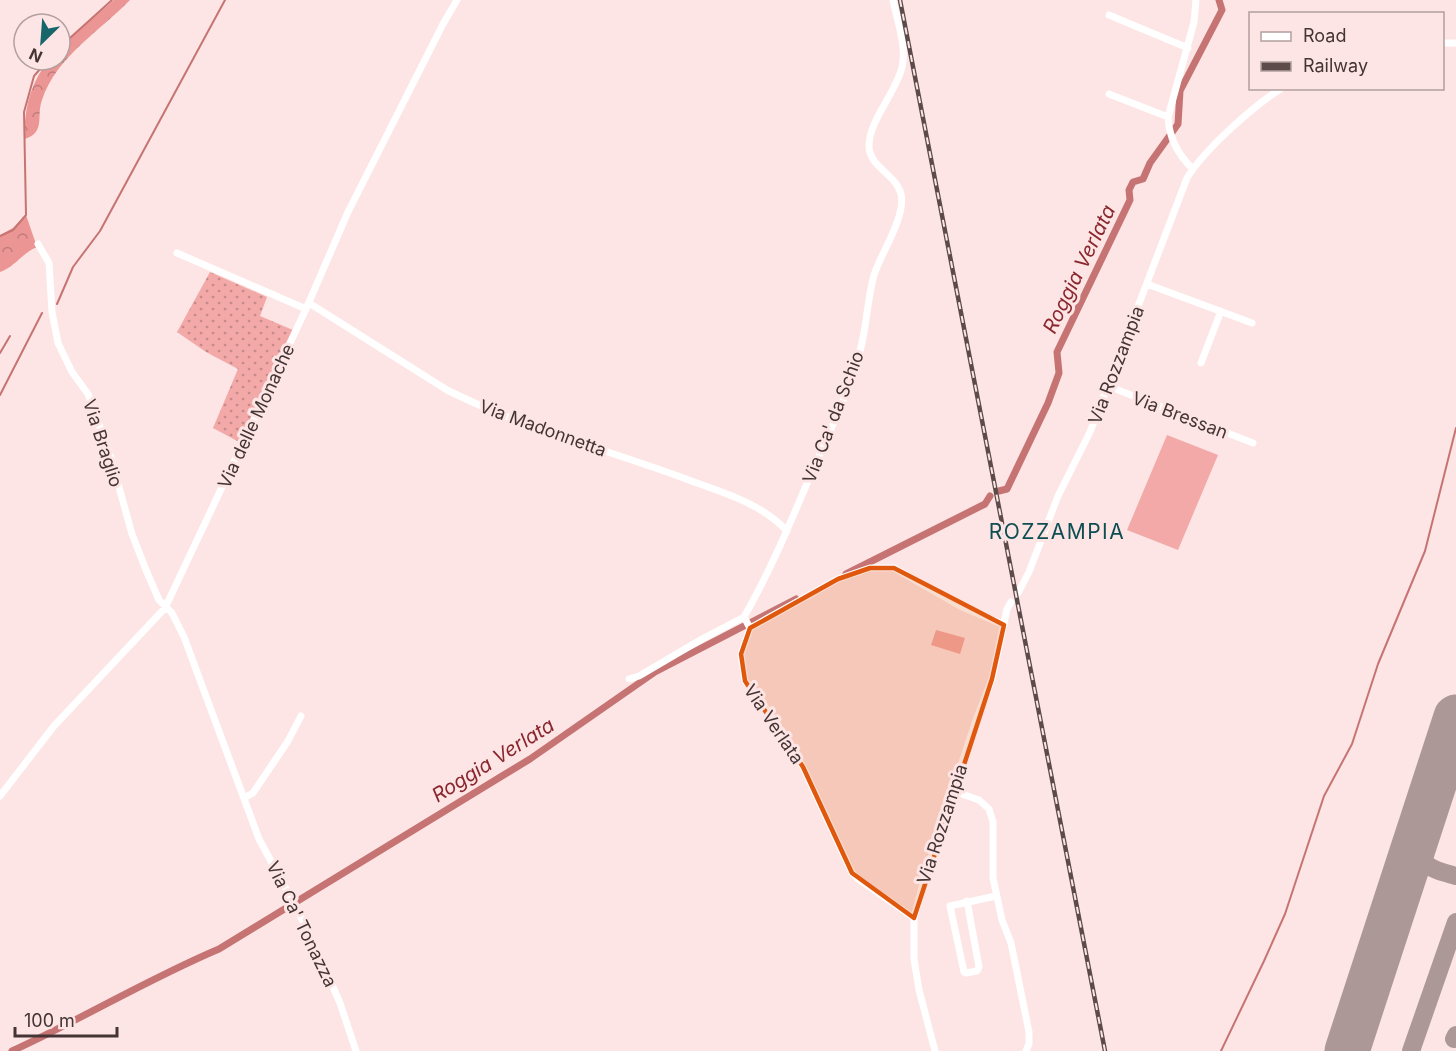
<svg xmlns="http://www.w3.org/2000/svg" width="1456" height="1051" viewBox="0 0 1456 1051" font-family="Inter,sans-serif">
	<style>
		.grass { fill: url(#grass-dots) }
		.forest { fill: url(#forest-crowns) }
		.pitch { fill: #f2a9a7 }
		.lines { fill: none; stroke-linecap: round; stroke-linejoin: round }
		.stream { stroke: #c67473; stroke-width: 2 }
		.canal { stroke: #c67473; stroke-width: 7 }
		.taxiway { stroke: #ac9897; stroke-width: 18 }
		.runway { stroke: #ac9897; stroke-width: 45 }
		.minor { stroke: #fff; stroke-width: 7 }
		.rail-casing { stroke: #5c4b4a; stroke-width: 4.5 }
		.rail { stroke: #fce5e4; stroke-width: 2; stroke-dasharray: 7; stroke-linecap: butt }
		.marked { fill: #e0570e; fill-opacity: 0.2; stroke: #e0570e; stroke-width: 4.5; stroke-linejoin: round }
		.labels { text-anchor: middle; dominant-baseline: central; stroke-width: 6; stroke-linejoin: round; paint-order: stroke }
		.street-label { font-size: 18px; fill: #443534; stroke: #fce5e4 }
		.water-label { font-size: 20px; font-style: italic; fill: #8a272e; stroke: #fce5e4 }
		.quarter-label { font-size: 21px; letter-spacing: 1.5px; fill: #0e4d51; stroke: #fce5e4 }
	</style>
	<defs>
		<pattern id="grass-dots" width="8" height="8" patternUnits="userSpaceOnUse" patternTransform="scale(1.5)"><rect width="8" height="8" fill="#f2a9a7"/><path d="M2 2h.1M6 6h.1" fill="none" stroke="#c68a89" stroke-width="1.8" stroke-linecap="round"/></pattern>
		<pattern id="forest-crowns" width="20" height="18" patternUnits="userSpaceOnUse" patternTransform="scale(1.5)"><rect width="20" height="18" fill="#eb9694"/><path d="M2 6a3 3 0 1 1 6 0M12 15a3 3 0 1 1 6 0" fill="none" stroke="#c07b7a"/></pattern>
	</defs>
	<rect width="100%" height="100%" fill="#fce5e4"/>
	<path class="grass" d="M210,272L267,297L260,316L293,330L241,443L213,428L238,369L206,352L177,332Z"/>
	<path class="forest" d="M114,0H130C100,31 56,57 42,100C36,116 46,132 25,139C23,111 31,81 49,60H60V48L67,40Z
		M26,215L37,247C22,253 15,267 0,272V235L13,228Z"/>
	<path class="pitch" d="M1167,435L1218,455L1178,550L1127,530Z
		M936,630L965,638L960,654L931,645Z"/>
	<g class="lines">
		<path class="stream" d="M60,47L112,0
			M0,236L13,230L26,215L24,112L34,76L48,60
			M57,304L73,267L100,231L225,0
			M0,353L10,336
			M0,395L42,313
			M1221,1051L1264,961L1285,914L1324,796L1352,744L1378,664L1425,551L1456,428"/>
		<path class="canal" d="M999,491L1007,489L1048,403L1059,373L1057,352L1130,200L1129,190L1133,182L1143,179L1150,163L1178,124L1180,91L1222,10L1219,0
			M846,574L985,504L990,496
			M12,1051C82,1019 148,979 219,949L530,759L655,672L796,599"/>
		<path class="taxiway" d="M1416,841C1421,868 1432,869 1456,876
			M1404,876L1414,867L1423,863
			M1454,1039L1456,1035
			M1411,1051L1456,922"/>
		<path class="runway" d="M1347,1051L1456,717"/>
		<path class="minor" d="M1109,15L1188,48
			M1442,43H1456
			M1109,94L1168,117
			M1193,169C1178,155 1169,137 1168,117L1194,22L1196,0
			M38,244L49,263L52,312L58,343L72,372L88,394L111,458L132,534L146,570L159,600L172,613L184,637L259,839L299,913L322,962L340,1003L356,1051
			M177,253L306,309
			M1147,284L1252,323
			M309,303L447,390C521,427 601,448 678,476C716,491 758,500 787,531
			M1201,363L1221,311
			M1108,386L1253,443
			M1018,593L1029,572L1058,496L1090,432L1187,178C1204,150 1253,106 1282,88
			M750,628L744,617C771,570 792,519 813,469C830,431 849,391 860,351C867,326 867,300 874,275C881,253 906,217 901,194C896,174 869,167 869,146C869,120 896,93 902,67C907,47 897,20 893,0
			M629,679L639,676L702,639L744,617
			M953,791L979,800L989,809L993,822V878L1002,920L1011,943L1029,1032V1044L1026,1051
			M0,796L54,726L165,608L306,309L348,212L443,24L457,0
			M244,798L253,793L288,741L301,716
			M967,901L979,967L977,971L966,973L964,972L950,906L996,896
			M914,918L858,879L852,873L803,767L757,694L745,681L741,654L750,628L838,579L870,568H894L960,606L1004,625
			M935,1051L919,990L914,959V918L926,872L976,720L992,679L1007,609L1011,602"/>
		<defs>
			<path id="rail" d="M900,0L1105,1051"/>
		</defs>
		<use href="#rail" class="rail-casing"/>
		<use href="#rail" class="rail"/>
	</g>
	<path class="marked" d="M870,568H894L1004,625L992,679L914,918L852,873L803,767L745,681L741,654L750,628L838,579Z"/>
	<g class="labels">
		<g class="street-label">
			<text transform="translate(1116 365) rotate(-69)">Via Rozzampia</text>
			<text transform="translate(1180 415) rotate(21)">Via Bressan</text>
			<text transform="translate(256 416) rotate(-65)">Via delle Monache</text>
			<text transform="translate(833 417) rotate(-69)">Via Ca' da Schio</text>
			<text transform="translate(543 428) rotate(20)">Via Madonnetta</text>
			<text transform="translate(103 443) rotate(72)">Via Braglio</text>
			<text transform="translate(774 724) rotate(56)">Via Verlata</text>
			<text transform="translate(942 824) rotate(-72)">Via Rozzampia</text>
			<text transform="translate(302 924) rotate(64)">Via Ca' Tonazza</text>
		</g>
		<g class="water-label">
			<text transform="translate(1079 269) rotate(-64)">Roggia Verlata</text>
			<text transform="translate(493 760) rotate(-32)">Roggia Verlata</text>
		</g>
		<g class="quarter-label">
			<text x="1057" y="531">ROZZAMPIA</text>
		</g>
	</g>
	<rect x="1249" y="12" width="195" height="78" fill="#fce5e4" stroke="#b29f9e" stroke-width="1.5"/>
	<rect x="1261" y="32" width="30" height="9" fill="#ffffff" stroke="#b29f9e" stroke-width="1.5"/>
	<text x="1303" y="42" font-size="18" fill="#443534">Road</text>
	<rect x="1261" y="62" width="30" height="9" fill="#5c4b4a" stroke="#b29f9e" stroke-width="1.5"/>
	<text x="1303" y="72" font-size="18" fill="#443534">Railway</text>
	<g transform="translate(42 42) rotate(205)"><circle r="28" fill="#fce5e4" stroke="#b29f9e" stroke-width="1.5"/>
	<path d="M0-4.5L10 22L0 15L-10 22Z" fill="#16656a"/>
	<text y="-9" font-size="16" font-weight="bold" text-anchor="middle" fill="#443534">N</text>
	</g>
	<path d="M15 1027v9h102v-9" fill="none" stroke="#443534" stroke-width="3"/>
	<text x="24" y="1027" font-size="18" fill="#443534" stroke="#fce5e4" stroke-width="4.5" paint-order="stroke">100 m</text>
</svg>
